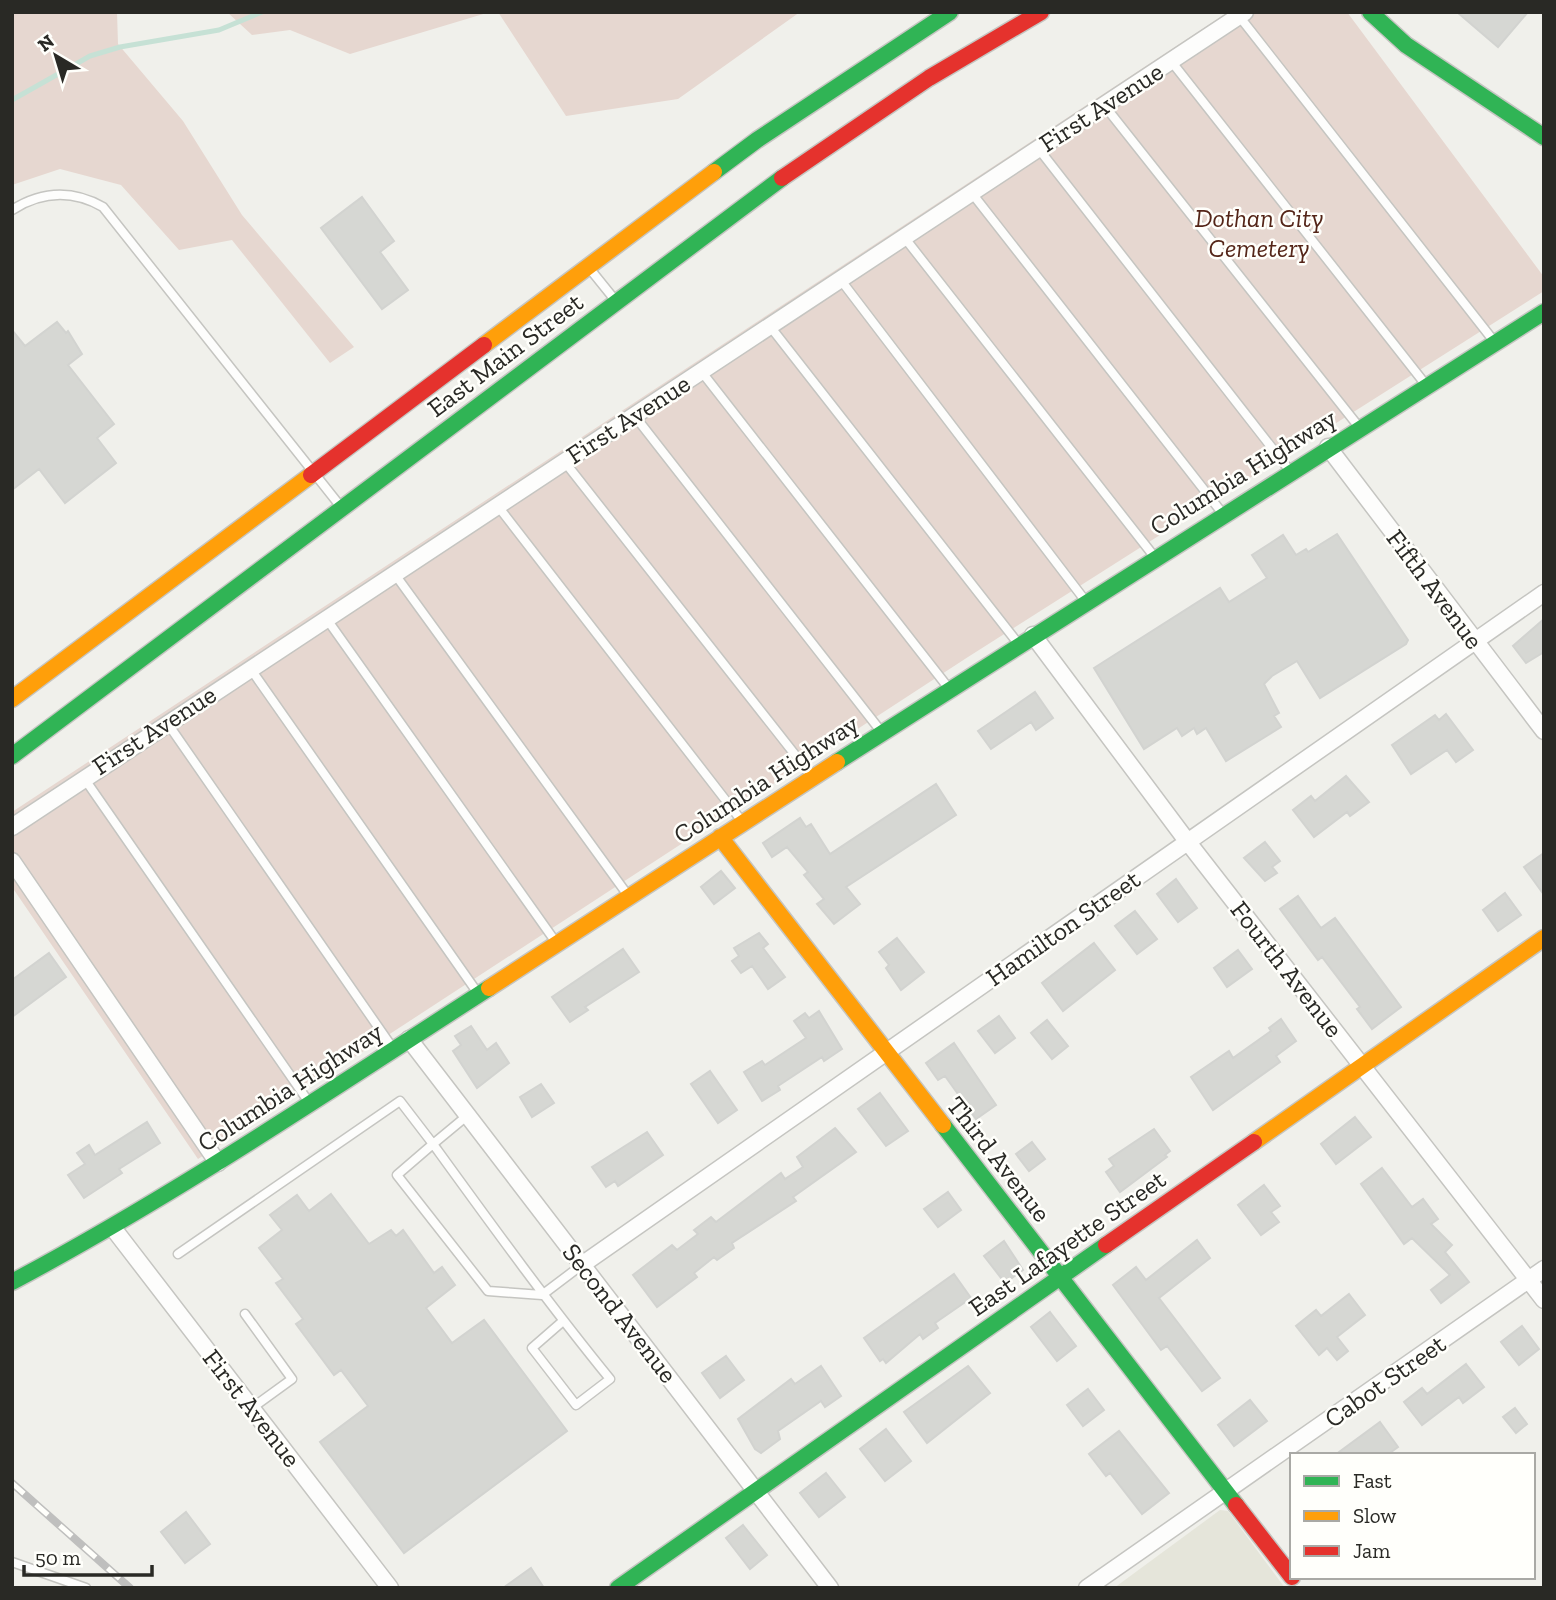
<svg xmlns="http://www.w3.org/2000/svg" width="1556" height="1600" viewBox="0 0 1556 1600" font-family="'Zilla Slab',serif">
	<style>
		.built { fill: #e5e5da }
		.green { fill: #e6d7d0 }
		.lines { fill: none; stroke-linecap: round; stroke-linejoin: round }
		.stream { stroke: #c6e1d5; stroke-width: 5 }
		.building { fill: #d6d7d3; stroke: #d2d3d0; stroke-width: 2 }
		.lane-casing { stroke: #c5c5c1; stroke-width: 11 }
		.street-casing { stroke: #c5c5c1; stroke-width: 19 }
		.fast-casing { stroke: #c5c5c1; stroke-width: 19 }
		.slow-casing { stroke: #c5c5c1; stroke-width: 19 }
		.jam-casing { stroke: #c5c5c1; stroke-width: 19 }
		.lane { stroke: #fdfdfc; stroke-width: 8 }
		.street { stroke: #fdfdfc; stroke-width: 16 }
		.fast { stroke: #30b455; stroke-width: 16 }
		.slow { stroke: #ff9f0a; stroke-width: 16 }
		.jam { stroke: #e5322d; stroke-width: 16 }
		.rail-casing { stroke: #bfbfbe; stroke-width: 8 }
		.rail { stroke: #fffffb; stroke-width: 5; stroke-dasharray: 16; stroke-linecap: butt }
		.labels { text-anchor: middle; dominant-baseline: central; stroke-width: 5; stroke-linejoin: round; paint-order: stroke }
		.street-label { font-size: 26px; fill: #292925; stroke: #fffffb }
		.park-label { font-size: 26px; font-style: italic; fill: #542518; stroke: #fffffb }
	</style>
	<rect width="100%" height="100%" fill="#f0f0eb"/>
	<path class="built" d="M1220,1510L1228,1511L1285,1588H1114Z"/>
	<path class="green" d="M12,12H117L118,44L183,121L242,215L354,347L330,363L232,240L179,250L121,185L60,169L12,185Z
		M227,12H490L350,54L290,30L252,35Z
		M498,12H800L678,99L566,116Z
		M1228,12H1347L1544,277V291L968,657L198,1159L12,887V812Z"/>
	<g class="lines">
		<path class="stream" d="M12,100L90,56L120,47L219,30L262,12"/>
	</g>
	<path class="building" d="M1457,12H1528L1498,47Z
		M362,197L394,241L380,252L408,290L382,309L321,228Z
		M57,322L66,333L68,331L82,354L68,365L114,424L97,438L116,463L65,503L39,469L12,490V330L25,346Z
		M1337,534L1408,640L1406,644L1320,698L1297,661L1272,676L1264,684L1279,713L1274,716L1281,727L1226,761L1206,728L1197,734L1194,728L1182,736L1177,728L1144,749L1094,668L1220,588L1229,602L1267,578L1252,555L1283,535L1296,555L1306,549L1308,552Z
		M1544,619V652L1526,663L1513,646Z
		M1035,692L1053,718L1036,730L1031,722L991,749L978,731Z
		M1446,714L1473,750L1456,762L1447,750L1411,774L1392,745L1435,715L1439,720Z
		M1346,776L1369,802L1350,816L1347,812L1314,837L1293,810L1311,796L1315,801Z
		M936,784L956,815L846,887L860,904L834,924L817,904L824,899L804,875L808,872L787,847L772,857L763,843L800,818L806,827L811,824L830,854Z
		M1265,842L1280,861L1272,867L1277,873L1265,881L1244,858Z
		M1544,853V895L1524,867Z
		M721,871L735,888L714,904L701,887Z
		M1176,879L1197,908L1178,922L1157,894Z
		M1505,893L1521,915L1498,931L1483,910Z
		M1298,896L1321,928L1335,918L1401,1007L1372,1029L1357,1009L1360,1007L1322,957L1318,960L1280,909Z
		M1135,911L1157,939L1137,954L1115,926Z
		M759,933L768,944L763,948L785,977L768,989L752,966L741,973L732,961L739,956L734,948Z
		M897,938L924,972L901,990L886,968L889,965L879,952Z
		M1094,943L1115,970L1063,1011L1042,983Z
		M623,949L639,972L585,1007L588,1010L570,1022L552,997Z
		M1238,950L1252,969L1227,987L1214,968Z
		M49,953L66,977L12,1017V980Z
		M819,1011L842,1049L824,1061L822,1057L778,1086L780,1090L762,1101L744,1072L762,1061L765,1065L806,1038L794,1021L805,1013L809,1018Z
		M999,1016L1015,1038L995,1053L978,1031Z
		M1281,1019L1296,1041L1276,1056L1280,1062L1213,1110L1191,1077L1229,1051L1233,1058L1271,1031L1269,1028Z
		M1047,1020L1068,1046L1052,1059L1031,1033Z
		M471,1026L487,1050L496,1043L509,1063L477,1088L453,1051L461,1045L455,1036Z
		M954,1043L996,1105L976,1119L945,1076L938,1080L926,1063Z
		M710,1071L737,1110L718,1123L691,1084Z
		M541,1084L554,1103L532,1117L520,1097Z
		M880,1093L908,1131L886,1146L858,1109Z
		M1355,1117L1371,1137L1336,1164L1321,1144Z
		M147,1122L160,1143L119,1169L122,1173L84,1198L68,1175L85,1164L77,1153L89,1145L95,1155Z
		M835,1128L856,1152L793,1197L796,1201L732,1243L734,1248L717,1260L714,1257L694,1273L697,1277L657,1307L633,1275L672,1245L677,1250L698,1234L694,1230L711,1217L716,1222L781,1173L785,1179L803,1167L797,1157Z
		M1154,1129L1170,1151L1165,1155L1167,1157L1120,1192L1106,1172L1114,1166L1109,1159Z
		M647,1132L663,1155L618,1186L615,1181L606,1187L592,1167Z
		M1032,1142L1045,1159L1029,1171L1016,1154Z
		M1382,1168L1412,1207L1423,1199L1438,1219L1431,1224L1452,1245L1445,1252L1469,1282L1441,1303L1431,1290L1450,1275L1412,1238L1404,1244L1361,1184Z
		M1264,1185L1280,1206L1271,1212L1279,1222L1261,1235L1238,1205Z
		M948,1192L961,1210L938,1227L924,1209Z
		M331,1194L369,1244L391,1230L396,1236L403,1230L434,1273L442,1267L455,1285L426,1308L452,1343L484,1320L567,1431L404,1553L320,1442L368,1406L341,1370L334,1375L296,1324L303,1319L276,1283L283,1279L259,1248L282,1230L270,1215L297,1195L309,1211Z
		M1197,1240L1210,1258L1159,1298L1220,1378L1202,1391L1167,1346L1161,1350L1113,1285L1136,1267L1146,1280Z
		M1004,1241L1023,1270L1005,1283L984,1256Z
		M954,1274L971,1298L935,1323L938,1328L923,1339L920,1334L886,1363L883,1359L880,1361L864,1338Z
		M1349,1294L1365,1315L1337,1337L1348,1351L1337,1360L1327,1348L1319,1355L1296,1326L1316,1310L1321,1316Z
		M1050,1312L1076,1346L1057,1361L1031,1327Z
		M1522,1326L1539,1349L1519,1365L1501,1342Z
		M726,1356L744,1380L720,1398L702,1373Z
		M1466,1364L1484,1387L1463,1403L1459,1397L1422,1425L1404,1402L1422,1388L1427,1394Z
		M821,1366L841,1396L825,1407L821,1401L778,1431L780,1439L761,1453L755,1449L738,1419L791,1379L795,1384Z
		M968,1366L990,1393L927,1443L904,1412Z
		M1088,1389L1104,1410L1083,1426L1067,1405Z
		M1250,1400L1267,1421L1234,1446L1218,1425Z
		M1515,1408L1527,1424L1516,1433L1503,1417Z
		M1380,1422L1398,1447L1387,1455H1335Z
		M886,1429L911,1461L885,1481L860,1449Z
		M1119,1431L1169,1493L1142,1514L1110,1473L1106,1476L1089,1454Z
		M826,1473L845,1497L819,1517L800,1493Z
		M186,1512L210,1544L185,1563L161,1532Z
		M743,1525L767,1555L750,1569L726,1538Z
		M531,1568L544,1588H503Z"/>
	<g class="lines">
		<defs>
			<path id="lane" d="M1239,16L1493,340
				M1171,61L1426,385
				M1104,105L1359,427
				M1038,148L1290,471
				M971,192L1223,514
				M12,210C42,191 73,190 103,207L341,507
				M904,237L1153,555
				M590,269L615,300
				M840,279L1084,599
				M769,325L1017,642
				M701,371L947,686
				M634,415L880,730
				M564,461L811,775
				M497,505L741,820
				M394,573L627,894
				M326,618L555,941
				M250,668L477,992
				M168,724L392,1047
				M84,778L308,1101
				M178,1254L400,1101L433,1144L468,1115
				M245,1314L292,1379L252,1408
				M563,1321L532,1348L576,1405L610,1379C548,1303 491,1224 433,1144L397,1175L488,1291L542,1295L583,1264
				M12,1562L86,1588"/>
			<path id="street" d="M1328,447L1544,731
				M1033,635L1187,841L1544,1300
				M12,827L1245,12
				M12,861L218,1163
				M409,1039L830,1588
				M113,1228L390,1588
				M583,1264L1544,593
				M1087,1588L1544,1269"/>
			<path id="fast" d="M1370,12L1406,45L1544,137
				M714,172L757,140L950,12
				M12,756L782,178
				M837,762L1544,312
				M943,1125L1236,1505
				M12,1282C177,1194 332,1089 489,988
				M618,1588L1106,1245"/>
			<path id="slow" d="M484,345L714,172
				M12,699L311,475
				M720,837L943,1125
				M489,988L837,762
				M1254,1142L1544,938"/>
			<path id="jam" d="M782,178L929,78L1041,12
				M311,475L484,345
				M1106,1245L1254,1142
				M1236,1505L1292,1577"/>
		</defs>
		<use href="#lane" class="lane-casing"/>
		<use href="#street" class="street-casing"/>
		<use href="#fast" class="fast-casing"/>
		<use href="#slow" class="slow-casing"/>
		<use href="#jam" class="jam-casing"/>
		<use href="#lane" class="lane"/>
		<use href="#street" class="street"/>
		<use href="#fast" class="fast"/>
		<use href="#slow" class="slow"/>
		<use href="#jam" class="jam"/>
		<defs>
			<path id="rail" d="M12,1483L130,1588"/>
		</defs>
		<use href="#rail" class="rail-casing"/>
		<use href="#rail" class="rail"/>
	</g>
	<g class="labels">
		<g class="street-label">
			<text transform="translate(1101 107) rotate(-33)">First Avenue</text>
			<text transform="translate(505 355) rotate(-37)">East Main Street</text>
			<text transform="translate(628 419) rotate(-33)">First Avenue</text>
			<text transform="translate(1243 472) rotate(-32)">Columbia Highway</text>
			<text transform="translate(1435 589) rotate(53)">Fifth Avenue</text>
			<text transform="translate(154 730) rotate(-33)">First Avenue</text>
			<text transform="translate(766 779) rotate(-33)">Columbia Highway</text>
			<text transform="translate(1063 928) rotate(-35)">Hamilton Street</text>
			<text transform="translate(1287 969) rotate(52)">Fourth Avenue</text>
			<text transform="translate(290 1087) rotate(-33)">Columbia Highway</text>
			<text transform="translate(999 1159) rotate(52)">Third Avenue</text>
			<text transform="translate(1067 1243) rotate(-35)">East Lafayette Street</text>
			<text transform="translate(620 1313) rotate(52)">Second Avenue</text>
			<text transform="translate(1385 1381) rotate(-35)">Cabot Street</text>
			<text transform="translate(252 1408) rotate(52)">First Avenue</text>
		</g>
		<g class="park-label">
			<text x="1259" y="218">Dothan City<tspan x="1259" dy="30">Cemetery</tspan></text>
		</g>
	</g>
	<rect width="1556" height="1600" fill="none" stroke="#292925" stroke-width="28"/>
	<rect x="1290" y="1453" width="245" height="126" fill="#fffffb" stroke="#a9a9a5" stroke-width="2"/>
	<rect x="1304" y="1476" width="35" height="10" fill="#30b455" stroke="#a9a9a5" stroke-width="2"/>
	<text x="1353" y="1488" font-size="21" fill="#292925">Fast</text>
	<rect x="1304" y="1511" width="35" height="10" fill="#ff9f0a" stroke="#a9a9a5" stroke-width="2"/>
	<text x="1353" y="1523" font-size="21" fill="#292925">Slow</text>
	<rect x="1304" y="1546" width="35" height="10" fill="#e5322d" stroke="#a9a9a5" stroke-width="2"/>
	<text x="1353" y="1558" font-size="21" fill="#292925">Jam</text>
	<g transform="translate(56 56) rotate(322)" stroke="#fffffb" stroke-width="5" paint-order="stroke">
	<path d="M0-5L12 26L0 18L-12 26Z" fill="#292925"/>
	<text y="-10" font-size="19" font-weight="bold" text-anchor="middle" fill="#292925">N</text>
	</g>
	<path d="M24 1565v10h128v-10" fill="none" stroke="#292925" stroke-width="3.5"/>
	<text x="35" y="1565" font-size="21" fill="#292925" stroke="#fffffb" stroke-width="5" paint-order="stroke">50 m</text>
</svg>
